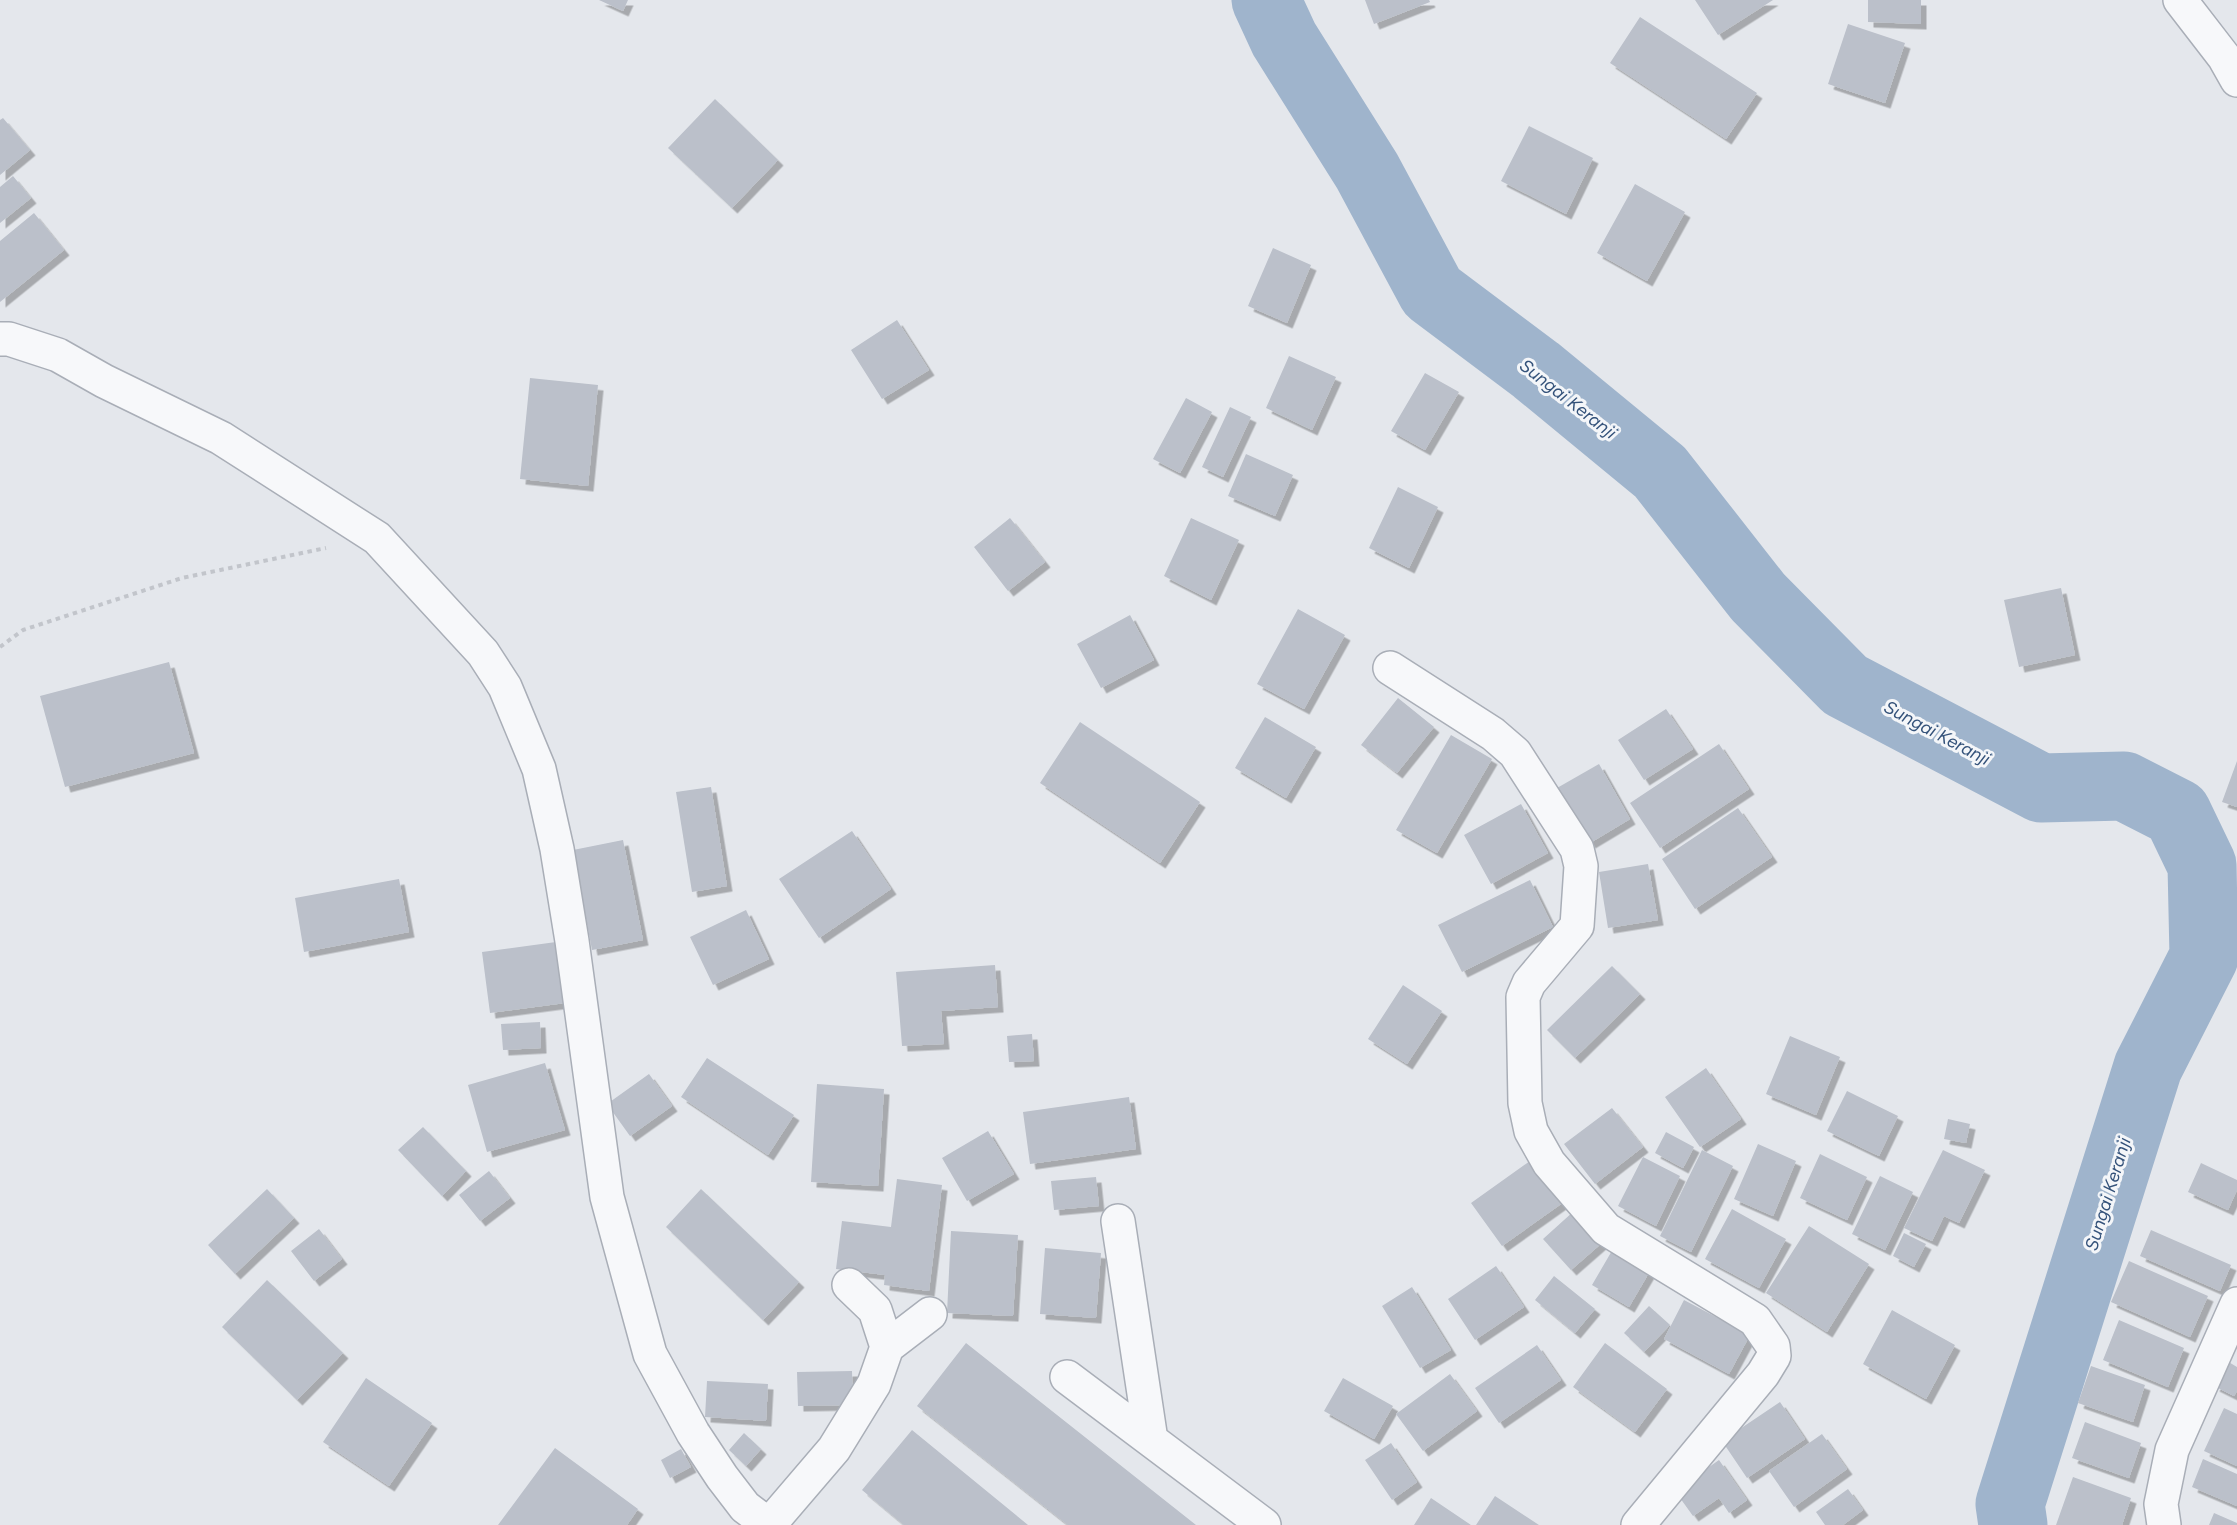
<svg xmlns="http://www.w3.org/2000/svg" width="2237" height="1525" viewBox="0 0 2237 1525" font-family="Figtree,sans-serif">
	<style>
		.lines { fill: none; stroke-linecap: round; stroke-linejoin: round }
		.river { stroke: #9fb4cc; stroke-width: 69 }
		.building { fill: #bbc0ca; filter: url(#shadow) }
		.minor-casing { stroke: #a9aeb7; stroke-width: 36 }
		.path { stroke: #c2c5cb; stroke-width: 4; stroke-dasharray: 4.5 4.5; stroke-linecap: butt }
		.minor { stroke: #f7f8fa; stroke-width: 33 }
		.labels { text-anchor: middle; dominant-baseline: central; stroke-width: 6; stroke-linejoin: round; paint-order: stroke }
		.water-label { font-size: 18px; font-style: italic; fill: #34527a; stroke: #f4f6f9 }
	</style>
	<defs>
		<filter id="shadow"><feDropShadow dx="5.5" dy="5.5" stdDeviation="0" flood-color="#0004"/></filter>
	</defs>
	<rect width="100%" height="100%" fill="#e4e7ec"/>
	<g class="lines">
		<path class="river" d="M1266,0L1284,39L1367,171L1432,292L1536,370L1660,472L1758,597L1845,685L2041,788L2124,786L2177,813L2202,865L2204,957L2148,1067L2010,1504L2013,1525"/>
	</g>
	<path class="building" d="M599,0H628L623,11Z
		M1365,0H1429L1430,2L1374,24Z
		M1695,0H1773L1718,35Z
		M1868,0H1921V24L1868,22Z
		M1640,17L1757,93L1726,139L1610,63Z
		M1848,24L1905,43L1885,103L1828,84Z
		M715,99L778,160L732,208L668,148Z
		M3,118L30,150L0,175V120Z
		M1529,126L1593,158L1566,214L1501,181Z
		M13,176L31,198L0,223V187Z
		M1635,184L1685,212L1647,281L1597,253Z
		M34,213L64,250L0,302V241Z
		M1273,248L1311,265L1287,323L1248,306Z
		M897,320L929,370L882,399L851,350Z
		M1289,356L1336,377L1312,430L1266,408Z
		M1425,373L1459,392L1425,450L1391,431Z
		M530,378L598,385L588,486L520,479Z
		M1186,398L1212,412L1180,473L1153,459Z
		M1230,407L1251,417L1223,477L1202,467Z
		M1246,454L1293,475L1275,516L1228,496Z
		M1398,487L1438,507L1409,568L1369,548Z
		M1010,518L1045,562L1008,591L974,547Z
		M1191,518L1239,540L1211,600L1164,576Z
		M2061,588L2075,655L2019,667L2004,600Z
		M1298,609L1345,635L1304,709L1257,684Z
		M1130,615L1154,660L1101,688L1077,644Z
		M169,662L194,753L65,787L40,696Z
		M1398,698L1434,727L1397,773L1361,745Z
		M1666,709L1693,749L1644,780L1618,740Z
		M1265,717L1316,747L1286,798L1235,768Z
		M1080,722L1200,802L1160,863L1040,783Z
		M1451,735L1492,759L1437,853L1396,830Z
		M1719,744L1749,789L1660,848L1630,803Z
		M2237,761V807L2222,802Z
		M1599,764L1630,819L1590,843L1557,788Z
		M711,787L727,886L692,892L676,792Z
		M1521,804L1548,853L1491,884L1464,835Z
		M1738,808L1772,857L1695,909L1662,859Z
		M852,831L891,889L819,938L779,879Z
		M623,840L643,940L592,950L573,850Z
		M1648,864L1658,920L1608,928L1599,872Z
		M399,879L409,932L304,952L295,898Z
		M1530,880L1553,927L1462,972L1438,925Z
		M746,910L769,959L713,985L690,937Z
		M556,942L565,1003L490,1013L482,952Z
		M995,965L998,1007L941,1011L944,1044L902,1046L896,972Z
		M1612,966L1640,994L1575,1058L1547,1030Z
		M1403,985L1442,1011L1407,1064L1368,1039Z
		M540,1022L541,1048L503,1050L501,1024Z
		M1032,1034L1034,1061L1009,1062L1007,1036Z
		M1790,1036L1840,1057L1816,1115L1766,1094Z
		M707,1058L794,1115L768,1155L681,1097Z
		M545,1063L565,1130L487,1152L468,1085Z
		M1706,1068L1741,1119L1700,1147L1665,1097Z
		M649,1074L672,1106L630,1136L607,1104Z
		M817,1084L884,1089L878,1186L811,1182Z
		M1847,1091L1898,1116L1879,1156L1827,1131Z
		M1129,1097L1136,1149L1030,1164L1023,1112Z
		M1612,1108L1643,1147L1595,1184L1564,1144Z
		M1948,1119L1970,1124L1966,1143L1944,1139Z
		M423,1127L466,1171L442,1196L398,1150Z
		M988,1131L1014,1174L967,1201L942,1158Z
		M1666,1132L1694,1147L1683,1168L1655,1153Z
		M1758,1144L1796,1161L1773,1216L1734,1199Z
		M1702,1150L1733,1166L1691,1252L1660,1236Z
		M1943,1150L1985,1170L1959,1223L1944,1216L1932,1241L1904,1228Z
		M1820,1154L1867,1177L1847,1220L1800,1198Z
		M1643,1157L1680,1176L1656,1226L1618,1206Z
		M1530,1161L1561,1204L1502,1246L1471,1203Z
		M2201,1163L2237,1180V1190L2228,1210L2188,1192Z
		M489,1171L510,1198L480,1221L459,1195Z
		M1880,1176L1913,1192L1885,1250L1852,1234Z
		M1096,1177L1099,1206L1054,1210L1051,1181Z
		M897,1179L942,1185L929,1291L884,1285L885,1275L836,1269L842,1221L891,1227Z
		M267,1189L294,1218L235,1274L208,1245Z
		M701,1189L799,1282L763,1320L666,1227Z
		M1732,1209L1786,1239L1759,1288L1705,1259Z
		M1574,1211L1603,1242L1571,1270L1543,1239Z
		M1809,1226L1869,1264L1827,1332L1766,1293Z
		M319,1229L342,1259L314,1281L291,1251Z
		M2151,1230L2231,1265L2220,1291L2140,1256Z
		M951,1231L1018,1235L1013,1316L947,1313Z
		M1904,1233L1926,1244L1914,1267L1893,1256Z
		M1045,1248L1101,1253L1096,1318L1040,1314Z
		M1613,1249L1650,1271L1629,1307L1592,1285Z
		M2129,1261L2208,1296L2190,1337L2111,1302Z
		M1496,1266L1524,1307L1475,1340L1448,1299Z
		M1554,1276L1595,1309L1575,1333L1535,1300Z
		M267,1280L343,1353L297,1400L222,1327Z
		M1412,1287L1451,1350L1420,1368L1382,1306Z
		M1684,1300L1750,1335L1729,1374L1664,1339Z
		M1649,1306L1670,1325L1644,1352L1624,1333Z
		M1892,1310L1955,1345L1926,1399L1863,1364Z
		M2119,1320L2184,1348L2168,1387L2103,1360Z
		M966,1343L1196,1525H1068L917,1406Z
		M1605,1343L1667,1389L1635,1432L1573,1387Z
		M1537,1345L1561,1380L1499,1423L1475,1388Z
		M2227,1361L2237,1367V1391L2234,1396L2214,1386Z
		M2091,1366L2145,1385L2133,1422L2078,1403Z
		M852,1371L853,1405L798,1406L797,1372Z
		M1450,1374L1477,1411L1423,1451L1396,1414Z
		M366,1378L432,1423L389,1486L323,1442Z
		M1343,1378L1393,1406L1374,1439L1324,1411Z
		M707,1381L768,1384L766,1421L705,1417Z
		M1780,1402L1805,1439L1747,1478L1722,1441Z
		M2224,1408L2237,1414V1466L2204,1451Z
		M2085,1422L2141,1443L2129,1478L2072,1458Z
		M912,1430L1028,1525H904L862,1490Z
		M744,1433L761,1449L746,1466L729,1450Z
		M1822,1434L1847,1469L1794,1507L1769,1471Z
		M1391,1443L1417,1482L1392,1500L1365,1460Z
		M555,1448L638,1509L627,1525H498Z
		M681,1449L691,1467L670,1478L661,1460Z
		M2203,1459L2237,1474V1506L2192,1487Z
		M1719,1460L1747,1500L1729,1513L1719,1498L1693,1516L1675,1491Z
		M2073,1477L2131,1498L2122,1525H2056Z
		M1848,1489L1863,1510L1843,1525H1825L1816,1512Z
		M1495,1496L1539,1525H1476Z
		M1431,1498L1471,1525H1414Z
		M2214,1513L2237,1523V1525H2209Z"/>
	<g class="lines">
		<defs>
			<path id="minor" d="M2180,0L2224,57L2237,80
				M0,339H9L58,355L104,381L221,438L377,538L483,653L505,687L539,769L557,849L572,941L607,1197L650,1354L693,1433L722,1477L745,1507L769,1525
				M1390,668L1493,734L1515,753L1577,849L1581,866L1577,926L1529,983L1523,997L1525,1103L1531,1131L1549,1163L1606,1229L1755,1320L1773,1346L1774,1356L1763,1374L1638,1525
				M1118,1221L1151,1440
				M887,1347L930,1314
				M1067,1377L1264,1525
				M769,1525L834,1449L874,1384L887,1347L875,1310L849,1285
				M2164,1525L2161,1504L2172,1450L2237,1304"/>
		</defs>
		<use href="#minor" class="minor-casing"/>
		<path class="path" d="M0,647L23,630L182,578L326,548"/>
		<use href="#minor" class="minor"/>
	</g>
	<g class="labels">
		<g class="water-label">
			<text transform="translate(1568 399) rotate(38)">Sungai Keranji</text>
			<text transform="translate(1937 733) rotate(28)">Sungai Keranji</text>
			<text transform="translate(2108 1194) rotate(-73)">Sungai Keranji</text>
		</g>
	</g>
</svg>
